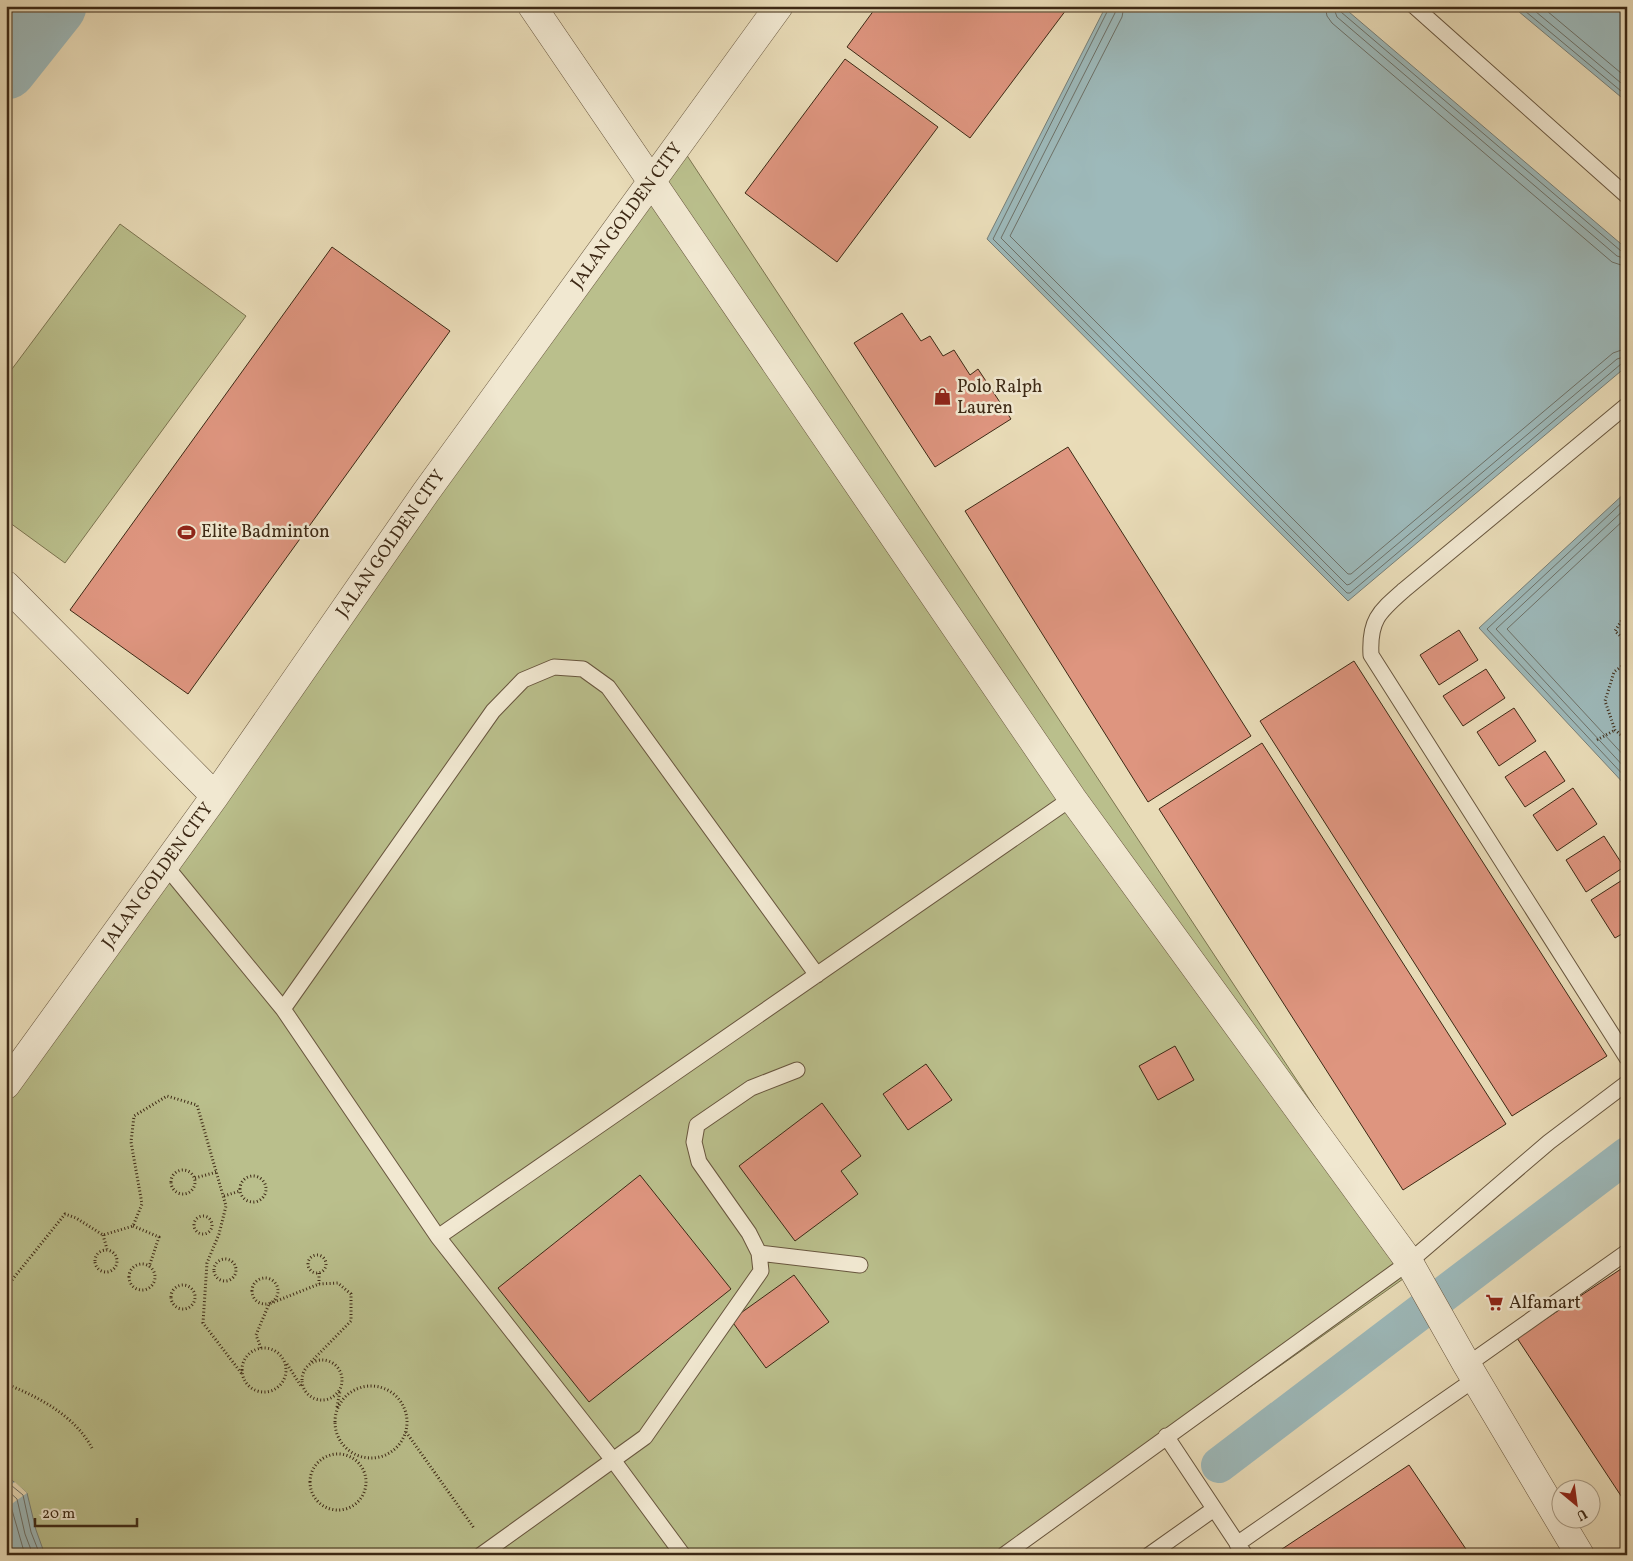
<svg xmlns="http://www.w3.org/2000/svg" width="1633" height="1561" viewBox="0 0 1633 1561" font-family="Vollkorn,serif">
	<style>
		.green { fill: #babf8c; stroke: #7c7450 }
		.water { fill: #9db9ba; stroke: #777f78 }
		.pier { fill: #e9dcb8 }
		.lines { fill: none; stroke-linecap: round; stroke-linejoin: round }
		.shore { stroke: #6d7168; stroke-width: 1 }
		.canal { stroke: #9db9ba; stroke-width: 36 }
		.river { stroke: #9db9ba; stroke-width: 61 }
		.building { fill: #de957f; stroke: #3d2915 }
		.lane-casing { stroke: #68563e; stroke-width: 17 }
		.street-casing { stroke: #68563e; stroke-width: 29 }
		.path { stroke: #3d2915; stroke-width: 3; stroke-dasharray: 1 2.5; stroke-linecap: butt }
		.lane { stroke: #f1e8d1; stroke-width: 15 }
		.street { stroke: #f1e8d1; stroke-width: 28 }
		.labels { text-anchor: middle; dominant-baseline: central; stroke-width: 5; stroke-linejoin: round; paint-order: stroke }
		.street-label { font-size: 18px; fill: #3d2915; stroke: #f1e8d1 }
		.poi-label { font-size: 18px; fill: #3d2915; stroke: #f1e8d1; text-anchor: start }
	</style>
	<rect width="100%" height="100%" fill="#e9dcb8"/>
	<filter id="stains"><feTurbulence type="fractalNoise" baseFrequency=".004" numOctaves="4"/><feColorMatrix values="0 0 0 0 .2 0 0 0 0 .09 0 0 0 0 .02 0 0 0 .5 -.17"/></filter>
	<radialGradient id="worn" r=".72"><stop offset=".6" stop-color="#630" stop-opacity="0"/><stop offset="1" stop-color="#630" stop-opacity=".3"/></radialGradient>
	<path class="green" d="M686,154L1420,1267L1012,1555H6V1098Z
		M120,224L246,316L65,563L6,520V377Z"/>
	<path class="water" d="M1106,6H1342L1627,249V366L1348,601L987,239Z
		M1512,6H1627V102Z
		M1627,491V787L1479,628Z
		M6,1475L27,1493L36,1530L45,1555H6Z"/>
	<path class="pier" d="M15,1482L27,1493L6,1508V1488Z"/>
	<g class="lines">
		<path class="shore" d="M1110,6L993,239L1347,593H1350L1621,364L1627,362
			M1116,6L1115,13L1001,238L1347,585L1350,584L1617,359L1627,356
			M1124,6L1122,17L1010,236L1348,574H1351L1613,353L1627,348
			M1325,6L1327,16L1332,23L1612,262L1627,267
			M1333,6L1337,17L1617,256L1627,259
			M1339,6L1341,12L1621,251L1627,253
			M1519,6L1627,96
			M1529,6L1627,88
			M1541,6L1627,78
			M1627,498L1487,629L1627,779
			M1627,507L1496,629L1627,770
			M1627,517L1507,629L1627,759
			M6,1481L23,1495L31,1532L40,1555
			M6,1489L17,1499L25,1534L33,1555
			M6,1499L10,1503L25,1555"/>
		<path class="canal" d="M1219,1465L1627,1155"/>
		<path class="river" d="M6,69L56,6"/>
	</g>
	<path class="building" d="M877,6H1069L970,138L847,47Z
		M845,59L938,127L837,262L745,193Z
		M332,247L450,331L188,694L70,610Z
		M902,313L921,341L930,336L943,356L954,350L970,375L978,369L1011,419L935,467L854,343Z
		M1068,447L1251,736L1148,802L965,511Z
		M1459,630L1478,660L1439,685L1420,655Z
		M1354,661L1607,1056L1512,1116L1260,721Z
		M1486,669L1505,698L1463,726L1443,696Z
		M1514,708L1536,741L1499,766L1477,732Z
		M1262,743L1506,1124L1403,1190L1159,809Z
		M1545,751L1565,781L1525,807L1505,777Z
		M1573,788L1597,824L1557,851L1533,815Z
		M1604,836L1624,867L1586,892L1566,860Z
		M1627,877V931L1615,938L1591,900Z
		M1175,1046L1194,1080L1158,1100L1139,1066Z
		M926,1064L952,1100L908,1130L883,1094Z
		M822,1103L861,1156L841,1171L858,1194L795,1241L739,1166Z
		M640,1175L731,1289L589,1402L498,1288Z
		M1627,1265V1505L1517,1338Z
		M794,1275L829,1322L766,1368L731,1320Z
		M1409,1465L1470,1555H1278L1276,1553Z"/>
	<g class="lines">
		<defs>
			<path id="lane" d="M1414,6L1627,196
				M1627,405L1404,590C1379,612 1369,620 1371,655L1627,1058
				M165,865L283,1009L438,1237L613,1460L683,1555
				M283,1009L493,711L523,680L554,667L583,669L608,687L817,975
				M438,1237L1072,798
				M759,1253L860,1265
				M1467,1365L1627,1252
				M1166,1436L1245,1555
				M1237,1544L1475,1379
				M481,1555L645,1437L761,1271L759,1253L749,1233L699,1162L694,1142L697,1125L751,1088L797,1070
				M1004,1555L1409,1262L1549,1142L1627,1083
				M1149,1555L1214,1509"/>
			<path id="street" d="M532,6L1072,798L1406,1257L1467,1365L1580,1555
				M6,585L215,796
				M6,1085L215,796L426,492L779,6"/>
		</defs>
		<use href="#lane" class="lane-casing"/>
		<use href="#street" class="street-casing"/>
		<path class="path" d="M1627,612L1615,631L1627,642
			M1627,662L1614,672L1605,701L1615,730L1627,740
			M1597,740L1615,730
			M171 1182a12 12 0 1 1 24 0a12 12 0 1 1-24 0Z
			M240 1189a13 13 0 1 1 26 0a13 13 0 1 1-26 0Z
			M195,1178L217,1172
			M224,1196L240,1191
			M194 1225a9 9 0 1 1 18 0a9 9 0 1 1-18 0Z
			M133,1226L159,1237L149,1267
			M103,1235L107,1249
			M95 1261a11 11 0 1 1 22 0a11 11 0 1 1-22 0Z
			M308 1264a9 9 0 1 1 18 0a9 9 0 1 1-18 0Z
			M214 1270a11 11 0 1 1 22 0a11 11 0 1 1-22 0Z
			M129 1277a13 13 0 1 1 26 0a13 13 0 1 1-26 0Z
			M319,1273V1284
			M252 1291a13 13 0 1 1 26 0a13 13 0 1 1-26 0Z
			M12,1280L65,1214L76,1218L103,1235L133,1226L142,1204L131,1142L134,1116L167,1096L197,1105L226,1206L219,1234L207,1263L203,1323L242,1374
			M171 1297a12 12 0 1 1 24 0a12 12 0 1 1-24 0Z
			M242 1370a22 22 0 1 1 44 0a22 22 0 1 1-44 0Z
			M261,1348L256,1335L269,1304L319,1284L338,1283L351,1294V1321L310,1363
			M302 1380a20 20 0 1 1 40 0a20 20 0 1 1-40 0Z
			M287,1364L301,1386
			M6,1384C39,1397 75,1416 92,1448
			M335 1422a36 36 0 1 1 72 0a36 36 0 1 1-72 0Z
			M337,1407L340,1391
			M406,1432L474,1528
			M310 1482a28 28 0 1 1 56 0a28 28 0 1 1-56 0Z"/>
		<use href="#lane" class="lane"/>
		<use href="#street" class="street"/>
	</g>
	<defs>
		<symbol id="shop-bare" viewBox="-9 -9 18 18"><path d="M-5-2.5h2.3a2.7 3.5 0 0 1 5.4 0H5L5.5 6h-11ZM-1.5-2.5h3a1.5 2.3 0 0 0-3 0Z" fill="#8f2418" stroke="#f1e8d1" stroke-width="2.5" paint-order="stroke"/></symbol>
		<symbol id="stadium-bare" viewBox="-9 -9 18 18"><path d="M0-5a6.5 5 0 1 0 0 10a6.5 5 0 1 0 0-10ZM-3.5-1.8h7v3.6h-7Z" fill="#8f2418" stroke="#f1e8d1" stroke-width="2.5" paint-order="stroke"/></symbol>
		<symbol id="supermarket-bare" viewBox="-9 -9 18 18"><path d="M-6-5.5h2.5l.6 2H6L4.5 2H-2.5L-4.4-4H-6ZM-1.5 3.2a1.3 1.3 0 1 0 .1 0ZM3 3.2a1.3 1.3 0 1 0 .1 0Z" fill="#8f2418" stroke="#f1e8d1" stroke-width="2.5" paint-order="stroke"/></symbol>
	</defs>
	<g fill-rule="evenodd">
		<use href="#shop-bare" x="930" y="384" width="25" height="25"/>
		<use href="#stadium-bare" x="174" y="520" width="25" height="25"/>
		<use href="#supermarket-bare" x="1482" y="1290" width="25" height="25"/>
	</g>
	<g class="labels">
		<g class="street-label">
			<text transform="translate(627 216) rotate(-54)">JALAN GOLDEN CITY</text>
			<text transform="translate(391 544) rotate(-55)">JALAN GOLDEN CITY</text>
			<text transform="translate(158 876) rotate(-54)">JALAN GOLDEN CITY</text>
		</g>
		<g class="poi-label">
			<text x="957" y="387">Polo Ralph<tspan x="957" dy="21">Lauren</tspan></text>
			<text x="201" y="532">Elite Badminton</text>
			<text x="1509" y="1303">Alfamart</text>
		</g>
	</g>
	<rect width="1633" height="1561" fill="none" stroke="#e9dcb8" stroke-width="25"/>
	<rect x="8" y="8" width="1618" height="1546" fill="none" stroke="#3d2915" stroke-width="2.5"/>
	<rect x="12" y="12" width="1608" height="1536" fill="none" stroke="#3d2915"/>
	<g transform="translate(1576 1504) rotate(151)"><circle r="24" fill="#f1e8d1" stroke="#a99c86"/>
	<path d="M0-4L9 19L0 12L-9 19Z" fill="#8f2418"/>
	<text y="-8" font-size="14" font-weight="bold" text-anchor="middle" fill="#3d2915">U</text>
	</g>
	<path d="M35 1518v8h102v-8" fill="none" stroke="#3d2915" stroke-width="2.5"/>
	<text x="42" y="1518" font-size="15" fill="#3d2915" stroke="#f1e8d1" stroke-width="4" paint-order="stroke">20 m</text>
	<rect width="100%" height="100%" filter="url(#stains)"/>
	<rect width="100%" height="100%" fill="url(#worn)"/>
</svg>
